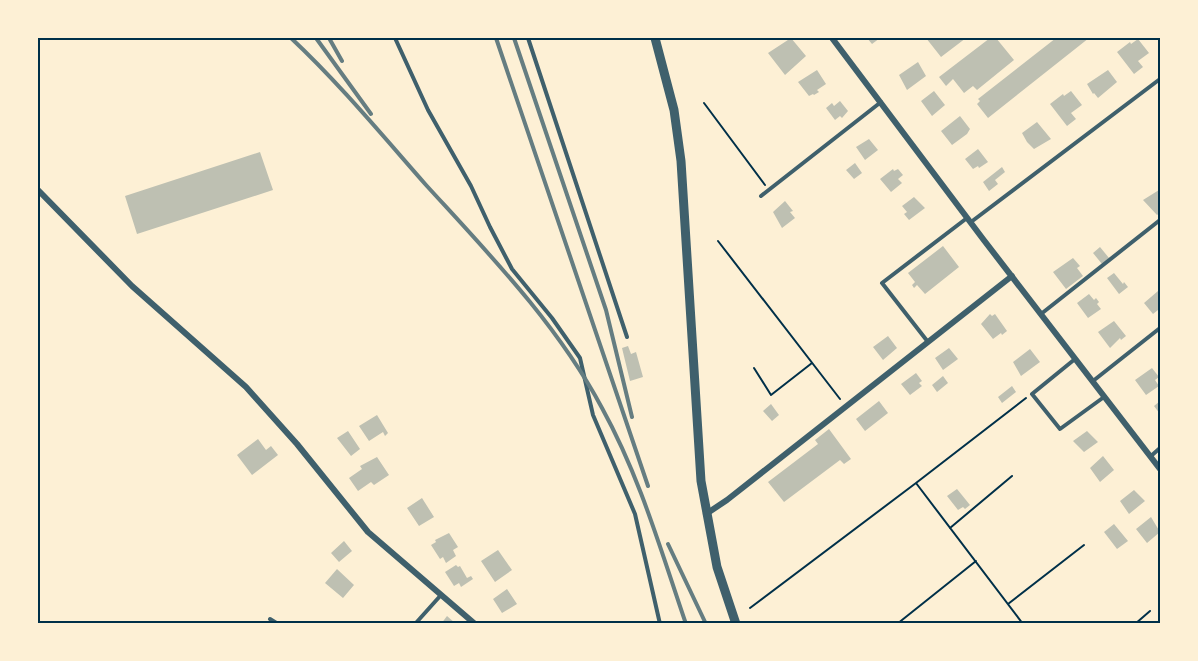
<svg xmlns="http://www.w3.org/2000/svg" width="1198" height="661" viewBox="0 0 1198 661" font-family="'DM Sans',sans-serif">
	<style>
		.building { fill: #bec0b2 }
		.lines { fill: none; stroke-linecap: round; stroke-linejoin: round }
		.path { stroke: #003049; stroke-width: 2 }
		.service { stroke: #3f606c; stroke-width: 4 }
		.minor { stroke: #3f606c; stroke-width: 6 }
		.tertiary { stroke: #3f606c; stroke-width: 9 }
		.rail { stroke: #657d81; stroke-width: 4 }
		.neatline { fill: none; stroke: #003049; stroke-width: 2 }
	</style>
	<rect width="100%" height="100%" fill="#fdf0d5"/>
	<path class="building" d="M791,38L806,56L785,75L768,53Z
		M867,38H880L872,44Z
		M926,38H966L941,57Z
		M990,38H996L1014,60L977,90L973,86L964,93L953,79L946,86L939,77Z
		M1056,38H1089L988,118L977,104L980,101L978,99Z
		M1138,39L1149,53L1138,61L1143,67L1134,74L1117,52L1130,42L1131,44Z
		M918,62L926,76L907,90L899,75Z
		M817,70L826,84L817,90L819,92L814,95L813,94L809,96L798,82Z
		M1108,70L1117,82L1098,98L1094,93L1093,94L1087,84Z
		M934,91L945,105L932,116L921,101Z
		M1071,91L1082,105L1071,113L1076,119L1067,126L1050,104L1063,94L1064,96Z
		M840,101L848,111L842,118L840,116L835,120L826,108L832,103L834,106Z
		M960,116L970,129L967,134L952,145L941,131Z
		M1037,122L1051,139L1034,149L1027,142L1022,133Z
		M869,139L878,150L865,160L856,147Z
		M978,149L988,162L979,168L978,166L973,169L965,159Z
		M260,152L273,190L137,234L125,196Z
		M855,163L862,173L854,179L846,170Z
		M1002,167L1005,172L995,180L998,184L989,191L983,182Z
		M893,169L894,171L898,169L903,175L898,179L902,183L891,192L880,179Z
		M1159,190L1160,192V213L1157,215L1143,200Z
		M914,197L925,208L909,220L904,214L907,212L902,206Z
		M785,201L793,211L790,212L795,218L782,228L773,212Z
		M943,246L959,267L925,294L917,285L914,288L912,285L915,282L908,273Z
		M1100,247L1109,258L1102,264L1093,253Z
		M1073,258L1080,266L1077,268L1083,276L1066,289L1053,272Z
		M1114,273L1123,284L1124,282L1128,287L1119,294L1107,278Z
		M1158,291L1160,294V313L1158,310L1153,314L1144,303Z
		M1089,294L1094,300L1096,298L1099,302L1097,304L1101,309L1088,318L1077,303Z
		M990,314L992,316L995,314L1007,331L1002,335L1001,333L993,339L981,324Z
		M1114,321L1126,336L1121,340L1120,338L1110,348L1098,332Z
		M888,336L897,348L883,360L873,347Z
		M628,346L631,354L636,352L643,377L630,381L622,348Z
		M949,348L958,359L943,370L935,358Z
		M1030,349L1040,362L1021,376L1013,362Z
		M1152,368L1159,377L1155,380L1159,386L1146,395L1135,380Z
		M916,373L922,381L919,383L922,386L910,395L901,384Z
		M943,376L948,383L937,392L932,385Z
		M1012,386L1016,392L1002,403L998,397Z
		M879,401L888,413L865,431L856,419Z
		M1160,401V414L1154,406Z
		M771,404L779,415L772,421L763,411Z
		M377,415L388,433L385,436L383,432L369,441L359,426Z
		M829,429L851,459L844,464L840,460L784,502L768,482L818,444L815,440Z
		M348,431L360,449L351,456L337,438Z
		M1087,431L1098,442L1084,452L1073,441Z
		M258,439L266,450L271,446L278,455L252,475L237,455Z
		M1103,456L1114,470L1100,482L1090,468Z
		M377,457L389,475L374,485L371,482L358,491L349,478L362,469L360,466Z
		M957,489L970,505L965,509L963,507L958,510L947,496Z
		M1134,490L1145,501L1129,514L1120,501Z
		M422,498L434,517L419,526L407,508Z
		M1151,517L1160,532L1147,543L1136,529Z
		M1114,524L1128,541L1117,549L1104,532Z
		M449,533L458,547L453,550L456,556L446,563L443,557L440,559L431,545L436,542L435,540Z
		M344,541L352,551L339,562L331,553Z
		M498,550L512,570L495,582L481,561Z
		M456,565L458,567L460,566L467,578L471,576L473,579L461,587L459,583L454,586L445,572Z
		M337,569L354,585L343,598L325,583Z
		M507,589L517,604L502,613L493,599Z
		M447,616L456,624H441Z"/>
	<g class="lines">
		<path class="path" d="M704,103L765,185
			M718,241L840,399
			M754,368L771,395L812,363
			M950,528L1012,476
			M1008,604L1084,545
			M750,608L916,483
			M897,624L976,561
			M1023,624L916,483L1026,398
			M1135,624L1150,611"/>
		<path class="service" d="M395,38L428,110L471,186L490,227L512,269L552,318L580,358L593,415L635,514L660,624
			M528,38L627,337
			M761,196L881,102
			M971,222L1160,79
			M1041,314L1160,220
			M928,342L882,283L967,218
			M1075,359L1032,394L1060,429L1104,397
			M1093,381L1160,328
			M1151,456L1160,448
			M270,619L278,624
			M415,624L441,595"/>
		<path class="minor" d="M832,38L983,239L1160,469
			M38,190L132,286L246,387L297,444L368,532L475,624
			M706,514L727,500L1012,276"/>
		<path class="tertiary" d="M655,38L674,110L681,161L701,481L717,567L736,624"/>
		<path class="rail" d="M291,38C339,83 382,135 426,185C490,255 557,324 602,408C640,477 661,551 686,624
			M316,38L371,114
			M329,38L342,61
			M496,38L648,486
			M514,38L606,310L632,417
			M668,544L706,624"/>
	</g>
	<rect width="1198" height="661" fill="none" stroke="#fdf0d5" stroke-width="78"/>
	<rect x="39" y="39" width="1120" height="583" class="neatline"/>
</svg>
